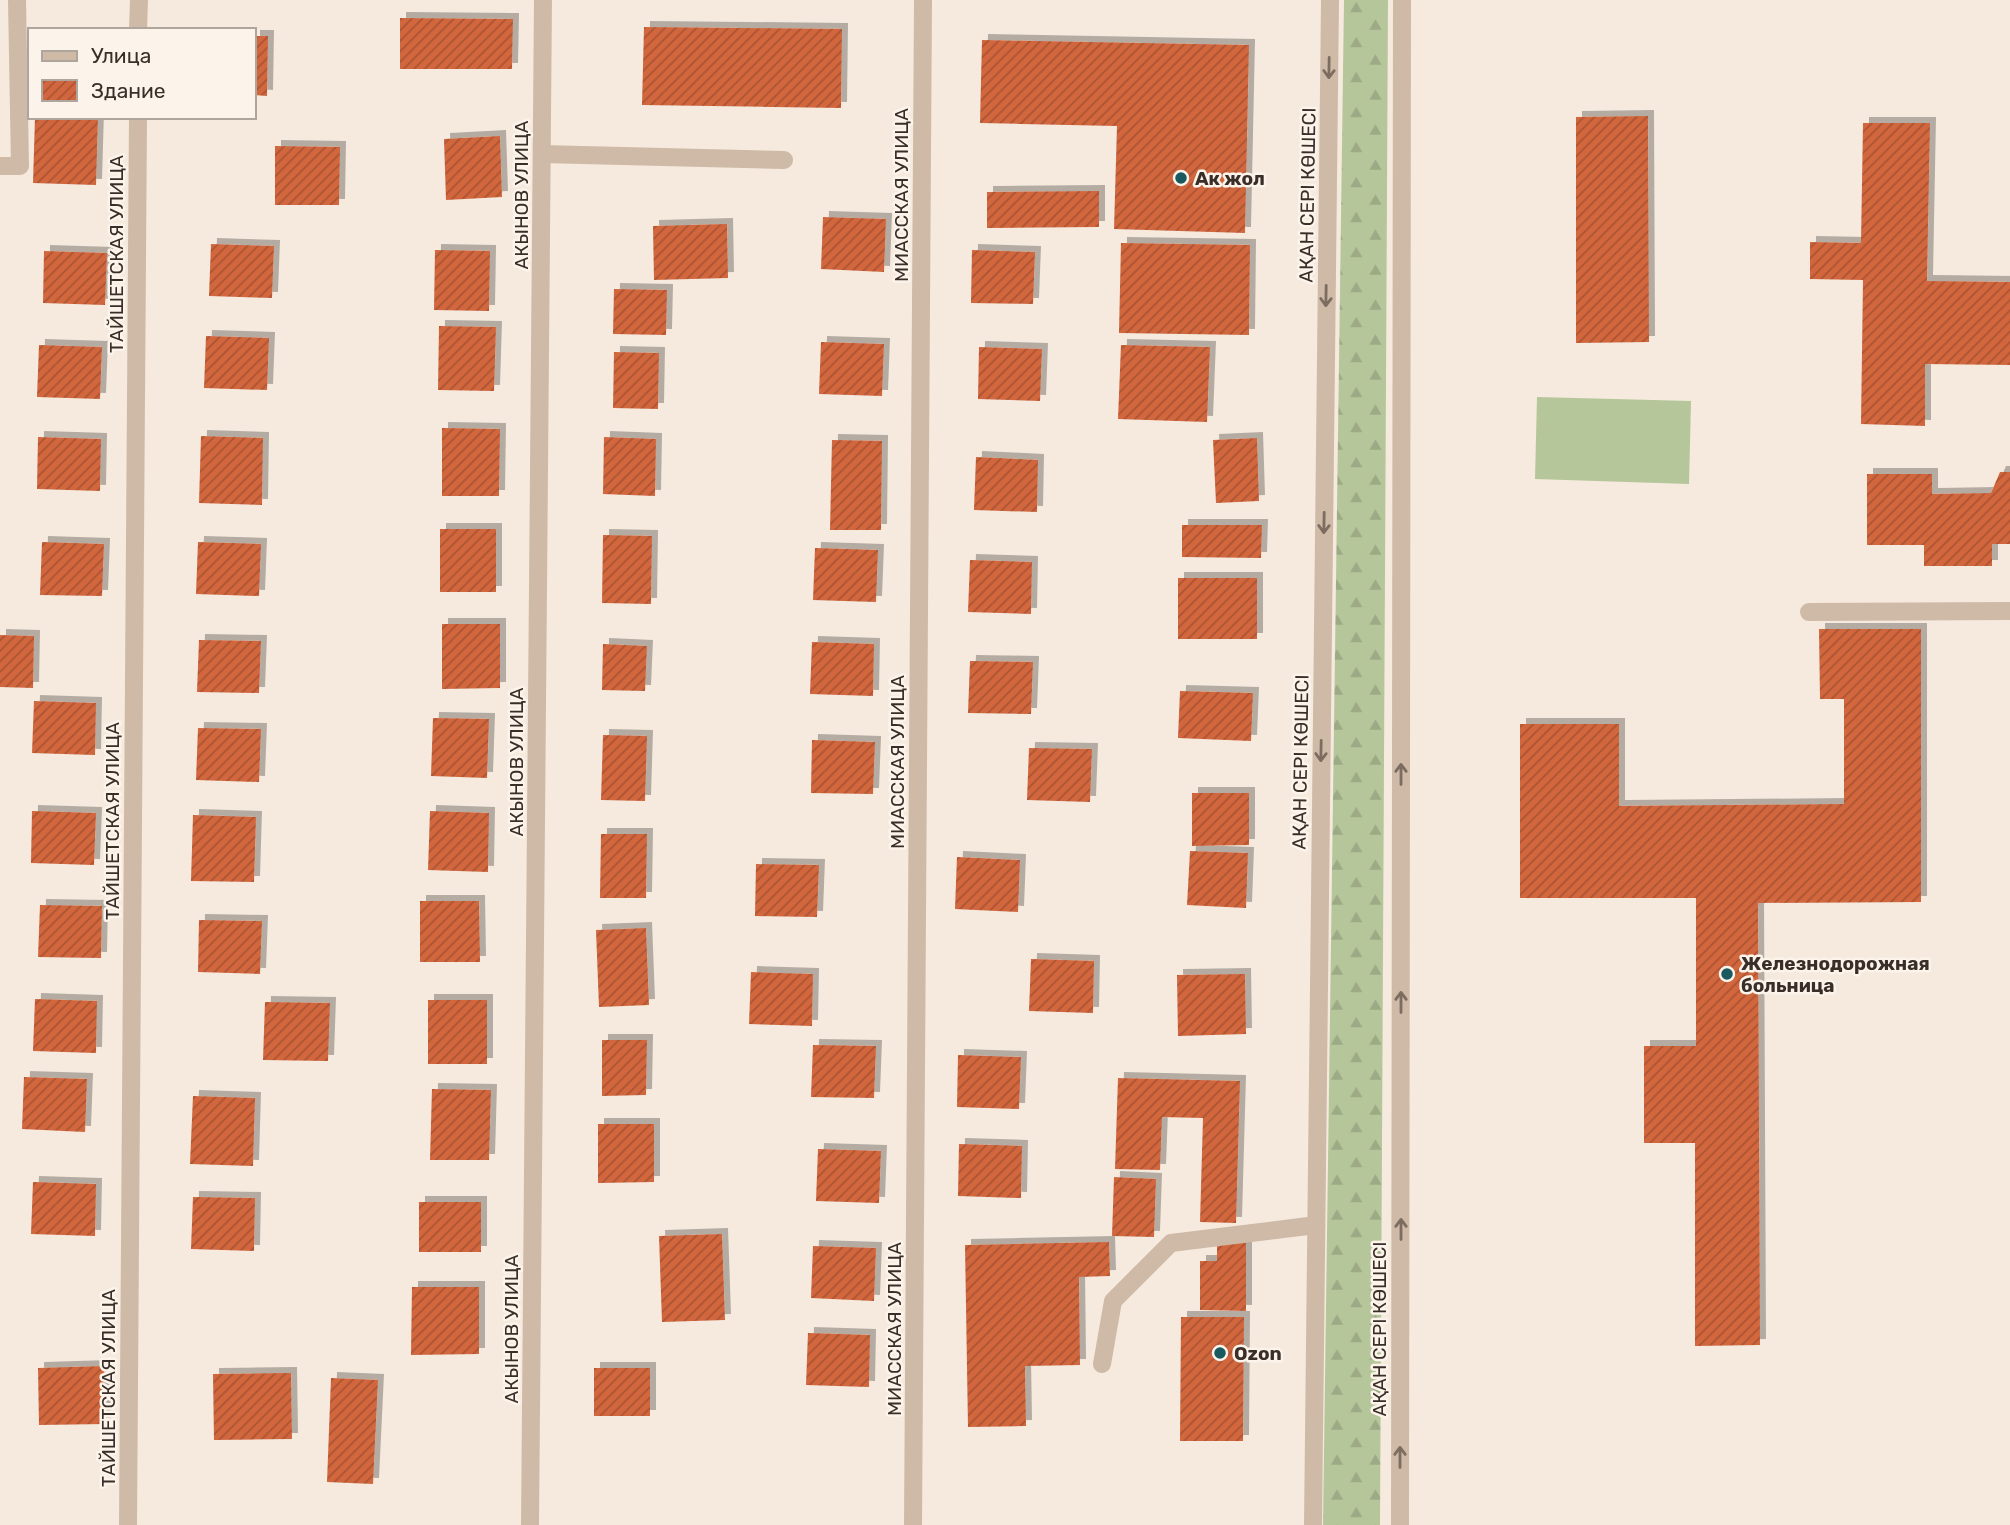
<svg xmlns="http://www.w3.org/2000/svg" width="2010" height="1525" viewBox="0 0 2010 1525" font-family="Rubik,sans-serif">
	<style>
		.forest { fill: url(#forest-firs) }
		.pitch { fill: #b6c69b }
		.building { fill: url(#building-hatch); filter: url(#shadow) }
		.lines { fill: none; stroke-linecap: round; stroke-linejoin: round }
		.service { stroke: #cebaa7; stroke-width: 18 }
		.minor { stroke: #cebaa7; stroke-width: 18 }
		.tertiary { stroke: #cebaa7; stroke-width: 18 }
		.oneway { stroke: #7d6d61 }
		.poi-dot { fill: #195960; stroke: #fcf4ea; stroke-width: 2.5 }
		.labels { text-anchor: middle; stroke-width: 5; stroke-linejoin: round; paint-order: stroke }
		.poi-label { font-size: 19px; font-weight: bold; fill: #3a2e28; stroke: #fcf4ea; text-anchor: start }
		.street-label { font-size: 19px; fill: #3a2e28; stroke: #fcf4ea }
	</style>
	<defs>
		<pattern id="forest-firs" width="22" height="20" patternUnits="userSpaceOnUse" patternTransform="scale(1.75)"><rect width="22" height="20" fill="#b6c69b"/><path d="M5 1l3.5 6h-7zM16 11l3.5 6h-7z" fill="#9daa86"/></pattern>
		<pattern id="building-hatch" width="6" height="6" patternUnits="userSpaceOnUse" patternTransform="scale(1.75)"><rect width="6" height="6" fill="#d2663e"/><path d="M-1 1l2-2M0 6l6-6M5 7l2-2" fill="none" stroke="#ab5434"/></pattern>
		<filter id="shadow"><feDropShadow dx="6" dy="-6" stdDeviation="0" flood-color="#0004"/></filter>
	</defs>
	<rect width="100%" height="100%" fill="#f5eadd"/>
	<path class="forest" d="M 1344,0 L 1388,0 L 1380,1525 L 1323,1525 Z"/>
	<path class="pitch" d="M 1537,397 L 1691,401 L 1689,484 L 1535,479 Z"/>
	<path class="building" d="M 400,18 L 513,19 L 512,69 L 400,69 Z
		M 644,27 L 842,29 L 841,108 L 642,105 Z
		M 254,36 L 268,36 L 267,96 L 254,95 Z
		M 982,40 L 1249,45 L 1245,233 L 1114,229 L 1117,126 L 980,123 Z
		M 1648,116 L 1649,342 L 1576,343 L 1576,117 Z
		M 35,117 L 98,117 L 96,185 L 33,183 Z
		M 1863,123 L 1930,123 L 1927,281 L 2010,282 L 2010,365 L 1925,364 L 1925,426 L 1861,424 L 1863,280 L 1810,279 L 1810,242 L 1861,243 Z
		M 500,136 L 502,197 L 446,200 L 444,139 Z
		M 275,146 L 340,147 L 339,205 L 275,205 Z
		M 1099,191 L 1099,227 L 987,228 L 987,192 Z
		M 823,217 L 886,219 L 884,272 L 821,269 Z
		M 727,224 L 728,278 L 654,280 L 653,226 Z
		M 1121,243 L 1250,245 L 1249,335 L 1119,333 Z
		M 211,244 L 274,246 L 272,298 L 209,296 Z
		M 435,250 L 490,251 L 489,311 L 434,310 Z
		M 972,250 L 1035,252 L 1033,304 L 971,303 Z
		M 44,251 L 107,253 L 105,305 L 43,303 Z
		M 614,289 L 667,290 L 666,335 L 613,334 Z
		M 439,326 L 496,327 L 494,391 L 438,390 Z
		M 206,336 L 269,338 L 267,390 L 204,388 Z
		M 821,342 L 884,344 L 882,396 L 819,394 Z
		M 39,345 L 102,347 L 100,399 L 37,397 Z
		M 1121,345 L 1210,347 L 1207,422 L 1118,419 Z
		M 979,347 L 1042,349 L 1040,401 L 978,399 Z
		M 614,352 L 659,353 L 658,409 L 613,408 Z
		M 442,428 L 500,429 L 499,496 L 442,496 Z
		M 201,436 L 263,438 L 262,505 L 199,503 Z
		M 38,437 L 101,439 L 100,491 L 37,489 Z
		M 604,437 L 656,439 L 655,496 L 603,494 Z
		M 1257,438 L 1259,501 L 1216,503 L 1213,440 Z
		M 832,440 L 882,441 L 881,530 L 830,530 Z
		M 976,457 L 1038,460 L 1037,512 L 974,510 Z
		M 2000,472 L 2010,472 L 2010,544 L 1992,544 L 1992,566 L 1924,566 L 1924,545 L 1867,545 L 1867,474 L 1932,474 L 1932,494 L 1991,493 Z
		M 1182,525 L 1262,525 L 1261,558 L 1182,557 Z
		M 440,529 L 496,529 L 496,592 L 440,592 Z
		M 603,535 L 652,536 L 651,604 L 602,603 Z
		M 42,542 L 104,544 L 102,596 L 40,595 Z
		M 198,542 L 261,544 L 259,596 L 196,594 Z
		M 815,548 L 878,550 L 876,602 L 813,600 Z
		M 970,560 L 1032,562 L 1031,614 L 968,612 Z
		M 1178,578 L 1257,578 L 1257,639 L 1178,639 Z
		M 442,624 L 500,624 L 500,688 L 442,689 Z
		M 1819,629 L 1921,629 L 1921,902 L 1758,903 L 1760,1345 L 1695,1346 L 1695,1143 L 1644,1143 L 1644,1046 L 1696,1046 L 1696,898 L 1520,898 L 1520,724 L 1619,724 L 1619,806 L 1844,804 L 1844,699 L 1820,699 Z
		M 0,635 L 34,636 L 33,688 L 0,687 Z
		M 199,640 L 261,641 L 259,693 L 197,692 Z
		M 812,642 L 874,644 L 873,696 L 810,694 Z
		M 603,644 L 647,646 L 645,691 L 602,690 Z
		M 970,661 L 1033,662 L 1031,714 L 968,713 Z
		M 1180,691 L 1253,693 L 1251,741 L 1178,738 Z
		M 34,701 L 96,703 L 95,755 L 32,753 Z
		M 433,718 L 489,719 L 487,778 L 431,776 Z
		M 198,728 L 261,729 L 259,782 L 196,780 Z
		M 603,735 L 647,736 L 645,801 L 601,800 Z
		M 812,740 L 875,742 L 873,794 L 811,793 Z
		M 1029,748 L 1092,749 L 1090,802 L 1027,800 Z
		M 1192,793 L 1249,793 L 1249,845 L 1192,846 Z
		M 32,811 L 96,813 L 94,865 L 31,863 Z
		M 430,811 L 489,813 L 488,872 L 428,870 Z
		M 193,815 L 256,817 L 254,882 L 191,881 Z
		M 601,834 L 647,834 L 646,898 L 600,898 Z
		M 1190,851 L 1248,853 L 1246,908 L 1187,905 Z
		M 957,857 L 1020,860 L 1018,912 L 955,909 Z
		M 756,864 L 819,865 L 817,917 L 755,916 Z
		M 420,901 L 479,901 L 480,962 L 420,962 Z
		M 40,905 L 102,906 L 101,958 L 38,957 Z
		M 199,920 L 262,921 L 260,974 L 198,972 Z
		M 646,928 L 649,1005 L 599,1007 L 596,930 Z
		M 1031,959 L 1094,961 L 1093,1013 L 1029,1011 Z
		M 751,972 L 813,974 L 812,1026 L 749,1024 Z
		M 1245,974 L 1246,1034 L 1178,1036 L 1177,975 Z
		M 35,999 L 97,1001 L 96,1053 L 33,1051 Z
		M 428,1000 L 487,1000 L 487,1064 L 428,1064 Z
		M 265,1002 L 330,1003 L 328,1061 L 263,1060 Z
		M 602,1040 L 647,1040 L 646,1095 L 602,1096 Z
		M 813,1045 L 876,1046 L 874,1098 L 811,1097 Z
		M 958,1055 L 1021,1057 L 1019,1109 L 957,1107 Z
		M 24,1077 L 87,1079 L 85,1132 L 22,1129 Z
		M 1118,1078 L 1240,1081 L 1236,1223 L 1200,1222 L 1203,1118 L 1162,1117 L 1160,1170 L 1115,1169 Z
		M 432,1089 L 491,1090 L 489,1160 L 430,1160 Z
		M 193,1096 L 255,1098 L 253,1166 L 190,1164 Z
		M 598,1124 L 654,1124 L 654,1182 L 598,1183 Z
		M 959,1144 L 1022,1146 L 1021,1198 L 958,1196 Z
		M 818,1149 L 881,1151 L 879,1203 L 816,1201 Z
		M 1114,1177 L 1156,1179 L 1154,1237 L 1112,1236 Z
		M 33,1182 L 96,1184 L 95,1236 L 31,1234 Z
		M 193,1197 L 255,1198 L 254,1251 L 191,1249 Z
		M 419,1202 L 481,1202 L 481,1252 L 419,1252 Z
		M 722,1234 L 725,1320 L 662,1322 L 659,1236 Z
		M 1109,1242 L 1110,1276 L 1079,1277 L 1080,1365 L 1025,1366 L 1026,1426 L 968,1427 L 965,1245 Z
		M 1217,1243 L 1246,1243 L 1246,1311 L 1200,1310 L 1200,1261 L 1217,1261 Z
		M 813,1246 L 876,1248 L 874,1301 L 811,1298 Z
		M 412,1287 L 479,1287 L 479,1354 L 411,1355 Z
		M 1181,1317 L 1244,1317 L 1243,1441 L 1180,1441 Z
		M 808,1333 L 870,1335 L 869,1387 L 806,1385 Z
		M 104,1366 L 105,1424 L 39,1425 L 38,1368 Z
		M 594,1368 L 650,1368 L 650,1416 L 594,1416 Z
		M 291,1373 L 292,1439 L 214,1440 L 213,1374 Z
		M 331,1378 L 378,1380 L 373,1484 L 327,1482 Z"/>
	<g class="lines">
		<path class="service" d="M 0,166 L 20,166 L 17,0
			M 1809,612 L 2010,611
			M 1102,1364 L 1113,1301 L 1171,1243 L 1316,1225"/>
		<path class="minor" d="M 138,30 L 139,0
			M 542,154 L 784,160
			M 128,1525 L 138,117
			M 530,1525 L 543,0
			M 913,1525 L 923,0"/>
		<path class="tertiary" d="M 1313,1525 L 1330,0
			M 1400,1525 L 1402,0"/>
	</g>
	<defs><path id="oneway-shaft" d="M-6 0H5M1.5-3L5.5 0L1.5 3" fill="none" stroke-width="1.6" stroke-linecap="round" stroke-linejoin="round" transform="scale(1.75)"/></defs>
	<g class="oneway">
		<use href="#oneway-shaft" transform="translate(1329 68) rotate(91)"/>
		<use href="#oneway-shaft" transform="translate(1326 296) rotate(91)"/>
		<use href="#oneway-shaft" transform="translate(1324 523) rotate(91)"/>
		<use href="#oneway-shaft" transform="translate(1321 751) rotate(91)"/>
		<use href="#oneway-shaft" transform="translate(1401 774) rotate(-90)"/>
		<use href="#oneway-shaft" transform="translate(1401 1002) rotate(-90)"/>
		<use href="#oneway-shaft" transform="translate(1401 1229) rotate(-90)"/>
		<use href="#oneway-shaft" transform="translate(1400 1457) rotate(-90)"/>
	</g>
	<g class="poi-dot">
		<circle cx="1181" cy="178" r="7"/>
		<circle cx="1727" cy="974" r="7"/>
		<circle cx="1220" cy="1353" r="7"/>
	</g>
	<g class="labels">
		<g class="poi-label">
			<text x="1195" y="185">Ак жол</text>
			<text x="1741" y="970">Железнодорожная<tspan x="1741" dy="22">больница</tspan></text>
			<text x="1234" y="1360">Ozon</text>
		</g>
		<g class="street-label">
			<text transform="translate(521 195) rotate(-90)" y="7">АКЫНОВ УЛИЦА</text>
			<text transform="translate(901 195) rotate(-90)" y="7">МИАССКАЯ УЛИЦА</text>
			<text transform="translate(1307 195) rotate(-89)" y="7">АҚАН СЕРІ КӨШЕСІ</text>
			<text transform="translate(116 254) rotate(-90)" y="7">ТАЙШЕТСКАЯ УЛИЦА</text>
			<text transform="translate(516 762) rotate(-90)" y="7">АКЫНОВ УЛИЦА</text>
			<text transform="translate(897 762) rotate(-90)" y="7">МИАССКАЯ УЛИЦА</text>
			<text transform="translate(1300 762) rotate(-89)" y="7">АҚАН СЕРІ КӨШЕСІ</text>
			<text transform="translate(112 821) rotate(-90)" y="7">ТАЙШЕТСКАЯ УЛИЦА</text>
			<text transform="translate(511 1329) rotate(-90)" y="7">АКЫНОВ УЛИЦА</text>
			<text transform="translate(894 1329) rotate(-90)" y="7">МИАССКАЯ УЛИЦА</text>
			<text transform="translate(1379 1329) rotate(-90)" y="7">АҚАН СЕРІ КӨШЕСІ</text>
			<text transform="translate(108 1388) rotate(-90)" y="7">ТАЙШЕТСКАЯ УЛИЦА</text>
		</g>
	</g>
	<rect x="28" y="28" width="228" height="91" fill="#fcf4ea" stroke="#aea59c" stroke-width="2"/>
	<rect x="42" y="51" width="35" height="10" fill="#cebaa7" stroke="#aea59c" stroke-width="2"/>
	<text x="91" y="63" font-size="21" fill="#3a2e28">Улица</text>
	<rect x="42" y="80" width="35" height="21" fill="url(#building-hatch)" stroke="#aea59c" stroke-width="2"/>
	<text x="91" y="98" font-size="21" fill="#3a2e28">Здание</text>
</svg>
